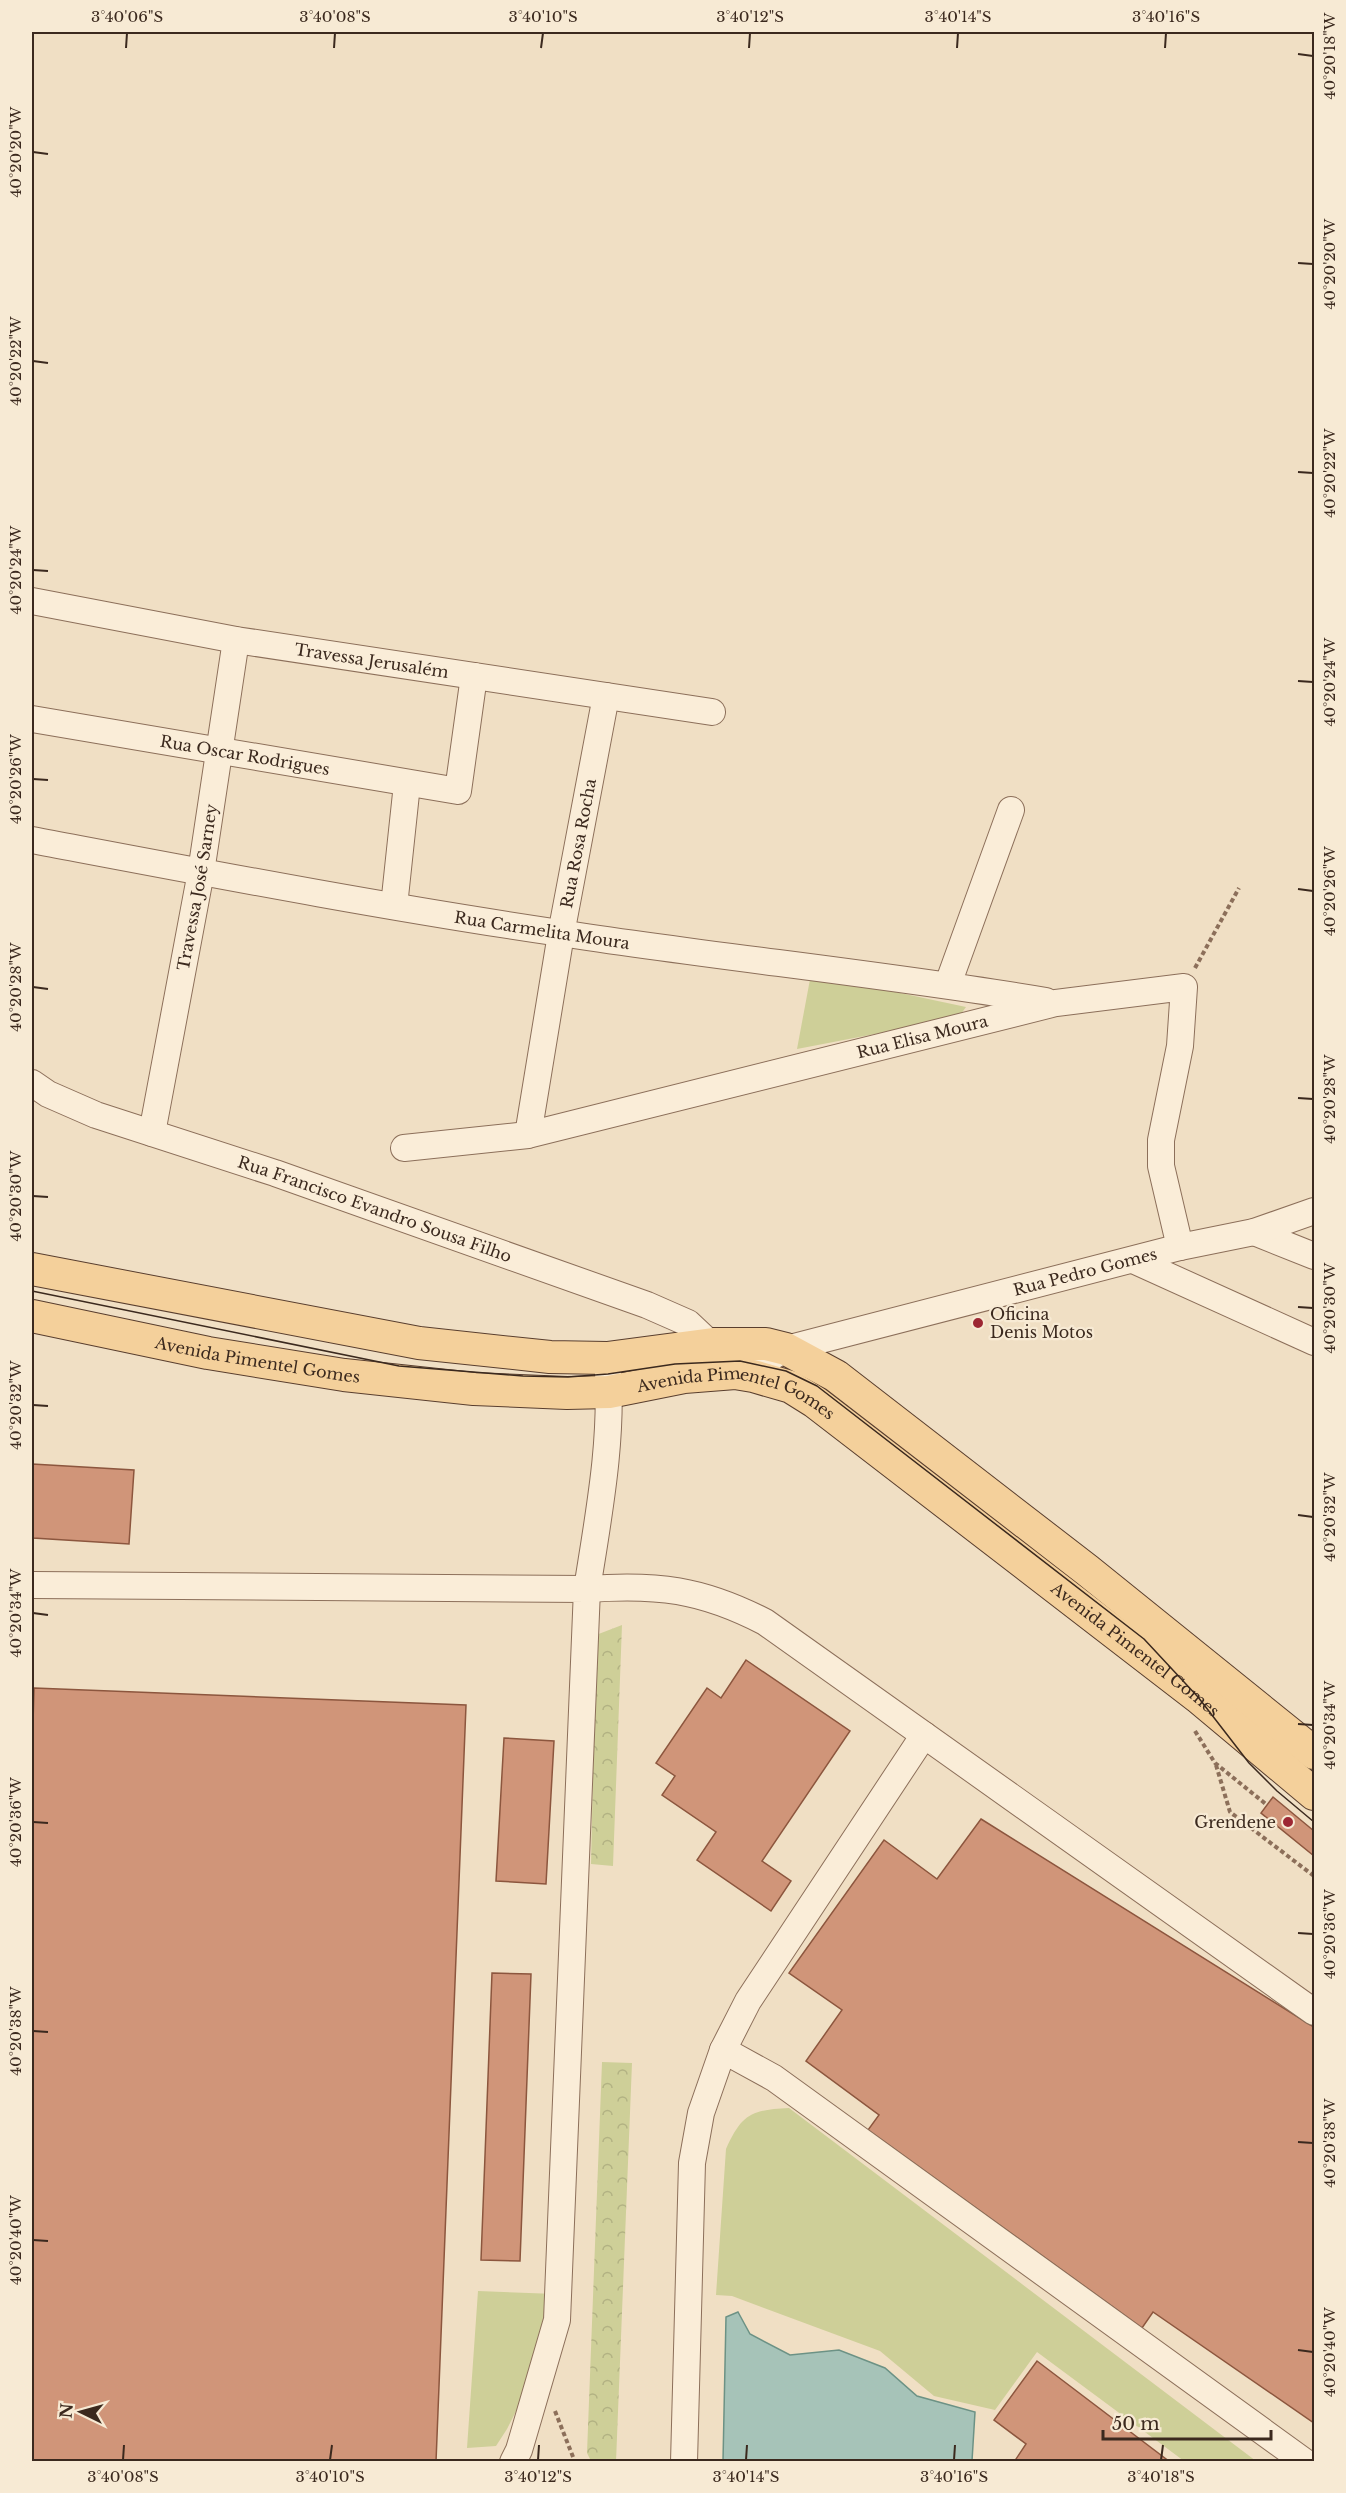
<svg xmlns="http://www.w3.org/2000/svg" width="1346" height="2493" viewBox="0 0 1346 2493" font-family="'Libre Baskerville',serif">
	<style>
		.green { fill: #cecf98 }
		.forest { fill: url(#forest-crowns) }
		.water { fill: #a6c3b8; stroke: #6c9285; stroke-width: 1.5 }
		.building { fill: #d09579; stroke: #8c563e; stroke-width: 1.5 }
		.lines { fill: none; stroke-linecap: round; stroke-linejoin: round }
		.minor-casing { stroke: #8c6f5a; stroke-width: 28 }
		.major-casing { stroke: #593e2e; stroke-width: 34 }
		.path { stroke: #8c6f5a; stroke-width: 4; stroke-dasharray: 4.5 3; stroke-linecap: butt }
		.minor { stroke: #faedd8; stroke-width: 26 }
		.major { stroke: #f4d09b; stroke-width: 32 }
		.tram { stroke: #3b291e; stroke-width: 1.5 }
		.ticks { fill: none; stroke: #3b291e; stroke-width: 2 }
		.poi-dot { fill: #9d2733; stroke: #f7ead4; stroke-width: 2 }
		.labels { text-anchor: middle; stroke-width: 4.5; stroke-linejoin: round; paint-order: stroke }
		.street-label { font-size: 16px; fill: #3b291e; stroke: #f7ead4 }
		.poi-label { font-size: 16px; fill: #3b291e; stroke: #f7ead4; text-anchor: start }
		.neatline { fill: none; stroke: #3b291e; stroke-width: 2 }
		.ticks-label { font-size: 15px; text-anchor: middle; fill: #3b291e }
	</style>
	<defs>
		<pattern id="forest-crowns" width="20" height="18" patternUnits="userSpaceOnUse" patternTransform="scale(1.5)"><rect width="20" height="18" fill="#cecf98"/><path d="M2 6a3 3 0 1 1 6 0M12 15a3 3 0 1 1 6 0" fill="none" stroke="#b2b283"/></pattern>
	</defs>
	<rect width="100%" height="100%" fill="#f0dfc4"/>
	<path class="green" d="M 811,974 L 966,1007 L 958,1018 L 797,1049 Z
		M 789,2108 L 1256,2461 L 1184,2461 L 1037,2352 L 995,2410 L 934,2396 L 880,2351 L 732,2296 L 716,2295 L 726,2149 C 742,2114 751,2110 789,2108 Z
		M 478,2291 L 556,2294 L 551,2342 L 507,2429 L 496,2446 L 467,2448 Z"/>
	<path class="forest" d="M 622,1625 L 613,1866 L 591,1864 L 596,1635 Z
		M 602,2062 L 632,2063 L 616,2462 L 591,2461 L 587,2453 Z"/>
	<path class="water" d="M 738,2312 L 750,2334 L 790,2355 L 839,2350 L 885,2368 L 917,2396 L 975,2412 L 972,2461 L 723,2461 L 726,2317 Z"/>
	<path class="building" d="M 32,1464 L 134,1470 L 129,1544 L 33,1538 Z
		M 746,1660 L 850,1731 L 762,1861 L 791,1881 L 771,1911 L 697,1860 L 716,1832 L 662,1795 L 675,1776 L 656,1763 L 707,1688 L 721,1698 Z
		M 34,1688 L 466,1705 L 436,2462 L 32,2462 L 32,1758 Z
		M 504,1738 L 554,1741 L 546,1884 L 496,1881 Z
		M 1273,1797 L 1314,1831 L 1314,1856 L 1261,1813 Z
		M 981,1819 L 1314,2027 L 1314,2423 L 1153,2312 L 1142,2328 L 868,2130 L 879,2115 L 806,2061 L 842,2010 L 789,1973 L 884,1840 L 937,1879 Z
		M 492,1973 L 531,1974 L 520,2261 L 481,2260 Z
		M 1037,2361 L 1170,2462 L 1014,2462 L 1026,2444 L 994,2420 Z"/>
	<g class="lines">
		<g class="minor-casing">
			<g id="minor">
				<path id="s1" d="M 32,601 L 236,640 L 712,712"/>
				<path id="s2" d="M 32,719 L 458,791 L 474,676"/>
				<path id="s3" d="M 32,840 C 207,873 383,907 560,933 C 722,958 885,974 1046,1001"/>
				<path d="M 394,906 L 407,784"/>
				<path d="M 948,984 L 1011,810"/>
				<path id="s4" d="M 32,1083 L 48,1094 L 96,1115 L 275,1173 L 647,1305 L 688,1323 L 722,1355"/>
				<path id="s5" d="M 152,1133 L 201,872 L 236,640"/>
				<path id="s6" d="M 528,1135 L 561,934 L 606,696"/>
				<path id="s7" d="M 404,1148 L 528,1135 L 1056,1003 L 1184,987 L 1180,1046 L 1161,1140 L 1161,1166 L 1180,1247"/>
				<path d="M 1254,1232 L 1314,1256"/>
				<path d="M 1133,1260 L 1314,1342"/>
				<path d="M 607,1358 C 614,1435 599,1513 587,1589 C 657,1584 701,1589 765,1622 L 1314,2012"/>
				<path id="s8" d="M 753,1376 L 773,1356 L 786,1349 L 1180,1247 L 1254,1232 L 1314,1211"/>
				<path d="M 32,1585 L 587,1589 L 557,2320 L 519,2450 L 513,2462"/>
				<path d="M 723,2050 L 774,2078 L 1305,2462"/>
				<path d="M 684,2462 L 692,2163 L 701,2113 L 723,2050 L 748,2001 L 924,1735"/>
			</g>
		</g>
		<g class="major-casing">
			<g id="major">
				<path d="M 32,1269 L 419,1343 L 550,1357 L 607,1358 L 713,1344 L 766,1344 L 786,1349 L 836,1376 L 1087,1570 L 1314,1753"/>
				<path id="s9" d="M 32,1316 L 208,1353 L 344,1375 L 474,1389 L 567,1393 L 609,1392 L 684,1377 L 735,1373 L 753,1376 L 791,1387 L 815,1402 L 1198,1697 L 1314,1794"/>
			</g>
		</g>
		<path class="path" d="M 1195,968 L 1239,888
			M 1195,1731 L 1215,1763 L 1267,1805
			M 1216,1765 L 1230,1812 L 1314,1876
			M 555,2411 L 575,2462"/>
		<use href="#minor" class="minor"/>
		<use href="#major" class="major"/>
		<path class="tram" d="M 32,1291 L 399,1366 L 523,1376 L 568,1377 L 608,1374 L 675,1364 L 740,1361 L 786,1371 L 817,1386 L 1144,1639 L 1198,1697 L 1249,1763 L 1277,1791 L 1314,1822"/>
	</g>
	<path class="ticks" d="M 126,48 L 127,33M 334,48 L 335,33M 541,48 L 543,33M 749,48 L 750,33M 957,48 L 958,33M 1165,48 L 1166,33M 1298,54 L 1313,56M 33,152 L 48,154M 1298,263 L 1313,264M 33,361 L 48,363M 1298,472 L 1313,473M 33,570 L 48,571M 1298,681 L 1313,682M 33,779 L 48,780M 1298,889 L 1313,891M 33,987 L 48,989M 1298,1098 L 1313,1099M 33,1196 L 48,1197M 1298,1307 L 1313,1308M 33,1405 L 48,1406M 1298,1515 L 1313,1517M 33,1613 L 48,1615M 1298,1724 L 1313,1725M 33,1822 L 48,1823M 1298,1933 L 1313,1934M 33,2031 L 48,2032M 1298,2142 L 1313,2143M 33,2240 L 48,2241M 1298,2350 L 1313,2352M 123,2460 L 124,2445M 330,2460 L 332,2445M 538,2460 L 539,2445M 746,2460 L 747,2445M 954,2460 L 955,2445M 1161,2460 L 1163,2445"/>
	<g class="poi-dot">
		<circle cx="978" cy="1323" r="6"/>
		<circle cx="1288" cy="1822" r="6"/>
	</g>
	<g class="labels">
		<g class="street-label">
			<text dy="6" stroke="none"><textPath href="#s1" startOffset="345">Travessa Jerusalém</textPath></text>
			<text dy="6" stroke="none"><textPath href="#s2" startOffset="216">Rua Oscar Rodrigues</textPath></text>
			<text dy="6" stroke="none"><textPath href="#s6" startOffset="296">Rua Rosa Rocha</textPath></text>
			<text dy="6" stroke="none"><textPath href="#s5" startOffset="250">Travessa José Sarney</textPath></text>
			<text dy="6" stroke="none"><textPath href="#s3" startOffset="518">Rua Carmelita Moura</textPath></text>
			<text dy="6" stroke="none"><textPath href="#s7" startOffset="531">Rua Elisa Moura</textPath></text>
			<text dy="6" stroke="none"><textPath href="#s4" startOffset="366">Rua Francisco Evandro Sousa Filho</textPath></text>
			<text dy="6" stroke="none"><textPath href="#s8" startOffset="352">Rua Pedro Gomes</textPath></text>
			<text dy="6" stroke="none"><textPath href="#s9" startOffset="230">Avenida Pimentel Gomes</textPath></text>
			<text dy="6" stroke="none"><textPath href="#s9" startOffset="716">Avenida Pimentel Gomes</textPath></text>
			<text dy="6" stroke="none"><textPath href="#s9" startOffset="1202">Avenida Pimentel Gomes</textPath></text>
		</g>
		<g class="poi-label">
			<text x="990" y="1320">Oficina<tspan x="990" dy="18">Denis Motos</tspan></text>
			<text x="1276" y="1828" text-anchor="end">Grendene</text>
		</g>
	</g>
	<rect width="1346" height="2493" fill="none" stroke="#f7ead4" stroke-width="66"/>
	<g transform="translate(81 2412) rotate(275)" stroke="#f7ead4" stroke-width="4.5" paint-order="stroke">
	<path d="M0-4.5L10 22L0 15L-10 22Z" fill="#3b291e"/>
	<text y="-9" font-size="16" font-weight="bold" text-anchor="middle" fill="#3b291e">N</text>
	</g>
	<path d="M1103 2430v9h168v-9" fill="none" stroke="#3b291e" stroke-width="3"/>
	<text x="1112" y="2430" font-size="18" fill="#3b291e" stroke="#f7ead4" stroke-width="4.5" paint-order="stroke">50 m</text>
	<rect x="33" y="33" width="1280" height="2427" class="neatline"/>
	<g class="ticks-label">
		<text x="127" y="22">3°40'06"S</text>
		<text x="335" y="22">3°40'08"S</text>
		<text x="543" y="22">3°40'10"S</text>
		<text x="750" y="22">3°40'12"S</text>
		<text x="958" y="22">3°40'14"S</text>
		<text x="1166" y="22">3°40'16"S</text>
		<text transform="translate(1330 56) rotate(-90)" y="5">40°20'18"W</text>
		<text transform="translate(16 152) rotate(-90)" y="5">40°20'20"W</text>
		<text transform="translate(1330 264) rotate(-90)" y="5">40°20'20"W</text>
		<text transform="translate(16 361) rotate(-90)" y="5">40°20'22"W</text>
		<text transform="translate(1330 473) rotate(-90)" y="5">40°20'22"W</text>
		<text transform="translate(16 570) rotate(-90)" y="5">40°20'24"W</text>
		<text transform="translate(1330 682) rotate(-90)" y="5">40°20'24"W</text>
		<text transform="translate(16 779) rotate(-90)" y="5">40°20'26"W</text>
		<text transform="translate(1330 891) rotate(-90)" y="5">40°20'26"W</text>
		<text transform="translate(16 987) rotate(-90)" y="5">40°20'28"W</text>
		<text transform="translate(1330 1099) rotate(-90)" y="5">40°20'28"W</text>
		<text transform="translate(16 1196) rotate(-90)" y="5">40°20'30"W</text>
		<text transform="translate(1330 1308) rotate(-90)" y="5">40°20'30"W</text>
		<text transform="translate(16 1405) rotate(-90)" y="5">40°20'32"W</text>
		<text transform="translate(1330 1517) rotate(-90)" y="5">40°20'32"W</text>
		<text transform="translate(16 1613) rotate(-90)" y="5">40°20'34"W</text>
		<text transform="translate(1330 1725) rotate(-90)" y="5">40°20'34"W</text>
		<text transform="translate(16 1822) rotate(-90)" y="5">40°20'36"W</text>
		<text transform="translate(1330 1934) rotate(-90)" y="5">40°20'36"W</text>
		<text transform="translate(16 2031) rotate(-90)" y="5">40°20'38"W</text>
		<text transform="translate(1330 2143) rotate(-90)" y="5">40°20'38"W</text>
		<text transform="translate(16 2240) rotate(-90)" y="5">40°20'40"W</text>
		<text transform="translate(1330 2352) rotate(-90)" y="5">40°20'40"W</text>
		<text x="123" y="2482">3°40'08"S</text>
		<text x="330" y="2482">3°40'10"S</text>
		<text x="538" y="2482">3°40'12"S</text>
		<text x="746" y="2482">3°40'14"S</text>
		<text x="954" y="2482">3°40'16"S</text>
		<text x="1161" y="2482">3°40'18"S</text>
	</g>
</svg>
